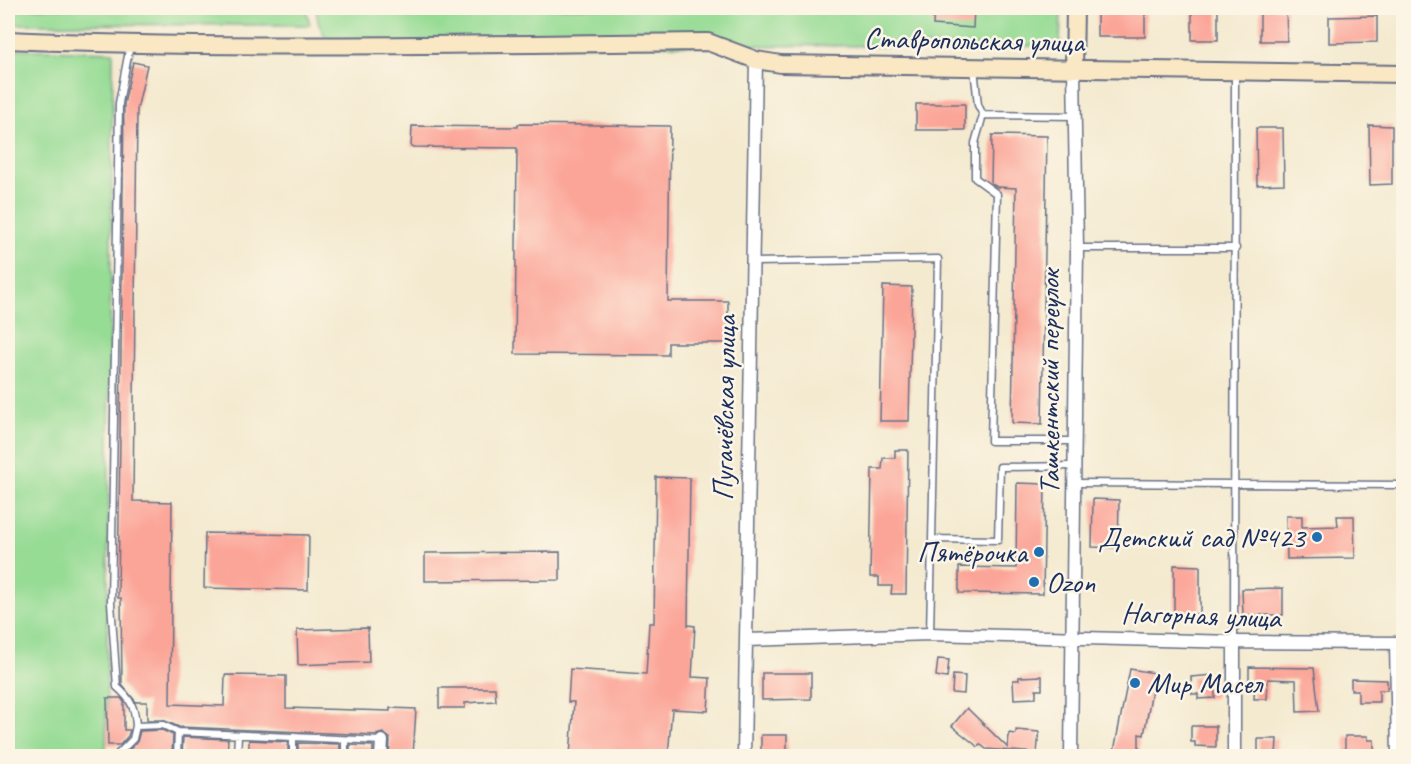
<svg xmlns="http://www.w3.org/2000/svg" width="1411" height="764" viewBox="0 0 1411 764" font-family="Caveat,sans-serif">
	<style>
		.green { fill: #97dc95; stroke: #59867a; stroke-width: 1.5 }
		.building { fill: #fba598 }
		.lines { fill: none; stroke-linecap: round; stroke-linejoin: round }
		.lane-casing { stroke: #677086; stroke-width: 9 }
		.street-casing { stroke: #677086; stroke-width: 15 }
		.secondary-casing { stroke: #677086; stroke-width: 20 }
		.lane { stroke: #fff; stroke-width: 6 }
		.street { stroke: #fff; stroke-width: 12 }
		.secondary { stroke: #fae7c3; stroke-width: 16 }
		.poi-dot { fill: #1f6fb2; stroke: #fcf5e5; stroke-width: 2 }
		.labels { text-anchor: middle; stroke-width: 5; stroke-linejoin: round; paint-order: stroke }
		.street-label { font-size: 30px; fill: #1b2f5e; stroke: #fcf5e5 }
		.poi-label { font-size: 30px; fill: #1b2f5e; stroke: #fcf5e5; text-anchor: end }
	</style>
	<rect width="100%" height="100%" fill="#fcf5e5"/>
	<filter id="ink" filterUnits="userSpaceOnUse"><feTurbulence type="fractalNoise" baseFrequency=".0167" numOctaves="2"/><feDisplacementMap in="SourceGraphic" scale="12" xChannelSelector="R" yChannelSelector="G"/><feConvolveMatrix kernelMatrix="1 2 1 2 8 2 1 2 1" color-interpolation-filters="sRGB"/></filter>
	<filter id="wash" filterUnits="userSpaceOnUse"><feTurbulence type="fractalNoise" baseFrequency=".008" numOctaves="4" result="noise"/><feDisplacementMap in="SourceGraphic" scale="24" xChannelSelector="R" yChannelSelector="G"/><feGaussianBlur stdDeviation="1.35" result="paint"/><feColorMatrix in="noise" values="0 0 0 0 0 0 0 0 0 0 0 0 0 0 0 0 0 1.4 0 .05"/><feComposite in="paint" operator="in"/></filter>
	<g filter="url(#wash)">
		<rect width="100%" height="100%" fill="#f4ead0"/>
		<path class="green" d="M 8,8 L 306,8 L 310,25 L 8,24 Z
			M 316,8 L 1061,8 L 1060,46 L 547,45 L 333,53 L 318,22 Z
			M 8,49 L 113,52 L 106,756 L 8,756 Z"/>
		<g id="blocks">
			<path class="building" d="M 934,8 L 974,8 L 973,28 L 933,25 Z
				M 1192,8 L 1218,8 L 1218,40 L 1192,40 Z
				M 1260,8 L 1286,8 L 1287,41 L 1260,41 Z
				M 1097,13 L 1145,13 L 1145,37 L 1097,37 Z
				M 1377,16 L 1377,42 L 1329,43 L 1329,17 Z
				M 133,62 L 147,65 L 137,110 L 133,501 L 172,502 L 170,704 L 224,706 L 225,675 L 286,676 L 286,708 L 390,711 L 390,708 L 416,709 L 413,756 L 389,756 L 390,738 L 383,733 L 376,735 L 179,727 L 163,720 L 147,720 L 147,702 L 136,702 L 122,685 L 121,598 L 118,598 L 124,104 Z
				M 916,104 L 965,104 L 965,130 L 916,130 Z
				M 518,124 L 670,126 L 668,301 L 728,301 L 728,343 L 668,343 L 668,355 L 515,354 L 517,148 L 411,147 L 412,126 L 518,127 Z
				M 1369,125 L 1392,126 L 1392,184 L 1370,185 Z
				M 1256,128 L 1283,128 L 1284,184 L 1257,185 Z
				M 992,135 L 1047,136 L 1042,424 L 1012,423 L 1016,188 L 997,187 L 991,183 Z
				M 883,286 L 912,287 L 909,421 L 880,421 Z
				M 895,450 L 908,450 L 906,594 L 891,594 L 892,586 L 879,586 L 879,577 L 870,577 L 872,469 L 882,469 L 883,458 L 895,458 Z
				M 656,477 L 690,478 L 688,625 L 695,626 L 692,677 L 710,678 L 708,711 L 672,709 L 668,756 L 570,756 L 574,702 L 568,702 L 570,669 L 646,674 L 649,623 L 654,623 Z
				M 1017,483 L 1045,484 L 1043,594 L 959,593 L 959,567 L 1016,568 Z
				M 1093,499 L 1119,500 L 1118,548 L 1092,547 Z
				M 1286,516 L 1302,516 L 1302,527 L 1338,526 L 1337,516 L 1354,516 L 1355,558 L 1287,559 Z
				M 205,533 L 309,535 L 308,590 L 204,588 Z
				M 560,552 L 560,580 L 425,581 L 425,553 Z
				M 1174,565 L 1200,566 L 1200,614 L 1174,614 Z
				M 1283,588 L 1283,615 L 1243,615 L 1242,589 Z
				M 368,628 L 369,662 L 298,665 L 297,630 Z
				M 938,659 L 949,660 L 947,678 L 936,676 Z
				M 1249,667 L 1314,668 L 1319,711 L 1297,712 L 1296,680 L 1268,679 L 1267,699 L 1254,699 L 1255,680 L 1249,680 Z
				M 1130,669 L 1155,673 L 1144,735 L 1139,734 L 1139,756 L 1113,756 Z
				M 762,673 L 811,673 L 811,699 L 762,700 Z
				M 953,675 L 965,676 L 964,694 L 952,693 Z
				M 1214,675 L 1215,698 L 1198,699 L 1198,694 L 1192,694 L 1191,677 Z
				M 1042,676 L 1042,690 L 1036,690 L 1036,698 L 1014,699 L 1013,680 L 1019,680 L 1019,677 Z
				M 1351,679 L 1387,680 L 1387,690 L 1379,690 L 1379,702 L 1358,702 L 1358,690 L 1351,690 Z
				M 439,688 L 495,688 L 496,701 L 465,703 L 465,708 L 439,708 Z
				M 107,698 L 121,698 L 124,702 L 124,730 L 130,730 L 128,736 L 120,745 L 108,745 Z
				M 967,708 L 1008,748 L 1009,733 L 1016,734 L 1016,730 L 1039,732 L 1037,753 L 986,749 L 980,744 L 978,747 L 952,726 Z
				M 1191,726 L 1216,726 L 1216,747 L 1195,746 L 1195,742 L 1191,742 Z
				M 162,730 L 173,735 L 172,756 L 123,756 L 137,742 L 140,731 Z
				M 761,735 L 787,735 L 787,756 L 761,756 Z
				M 1345,736 L 1368,736 L 1368,740 L 1374,740 L 1374,756 L 1345,756 Z
				M 183,737 L 228,739 L 227,756 L 182,756 Z
				M 1258,739 L 1277,739 L 1276,756 L 1258,756 Z
				M 249,740 L 288,742 L 288,756 L 249,756 Z
				M 298,743 L 340,744 L 340,756 L 298,756 Z
				M 350,745 L 373,746 L 373,756 L 350,756 Z"/>
		</g>
	</g>
	<g filter="url(#ink)">
		<use href="#blocks" fill-opacity="0" stroke="#677086" stroke-width="1.5"/>
		<g class="lines">
			<g class="lane-casing">
				<path id="lane" d="M 130,45 L 119,103 L 111,603 L 117,687 C 131,699 135,708 136,726
					M 974,68 L 978,105 L 983,115 L 975,143 L 975,178 L 997,194 L 991,441 L 1075,441
					M 983,115 L 1076,116
					M 1077,248 L 1236,248
					M 752,262 L 938,259 L 930,634
					M 1075,483 L 1404,485
					M 933,539 L 998,540 L 1000,467 L 1074,466
					M 1234,642 L 1235,73
					M 116,756 L 133,739 L 136,726 L 163,725 L 178,732 L 382,741
					M 177,756 L 178,732
					M 237,756 L 238,735
					M 293,756 L 293,737
					M 345,756 L 345,740"/>
			</g>
			<g class="street-casing">
				<path id="street" d="M 746,640 L 930,634 L 1234,642 L 1404,643
					M 1396,643 L 1398,756
					M 381,756 L 382,741
					M 744,756 L 756,60
					M 1071,756 L 1077,248 L 1074,69
					M 1234,756 L 1234,642"/>
			</g>
			<g class="secondary-casing">
				<path id="secondary" d="M 8,40 C 241,50 475,44 708,42 L 756,60 L 781,64 L 1404,74
					M 1074,69 L 1075,8"/>
			</g>
			<use href="#lane" class="lane"/>
			<use href="#street" class="street"/>
			<use href="#secondary" class="secondary"/>
		</g>
	</g>
	<g class="poi-dot">
		<circle cx="1317" cy="537" r="6"/>
		<circle cx="1039" cy="552" r="6"/>
		<circle cx="1034" cy="582" r="6"/>
		<circle cx="1135" cy="683" r="6"/>
	</g>
	<g class="labels">
		<g class="street-label">
			<text transform="translate(974 40) rotate(1)" y="10">Ставропольская улица</text>
			<text transform="translate(1049 382) rotate(-90)" y="10">Ташкентский переулок</text>
			<text transform="translate(724 408) rotate(-89)" y="10">Пугачёвская улица</text>
			<text transform="translate(1201 615) rotate(2)" y="10">Нагорная улица</text>
		</g>
		<g class="poi-label">
			<text x="1305" y="547">Детский сад №423</text>
			<text x="1027" y="562">Пятёрочка</text>
			<text x="1046" y="592" text-anchor="start">Ozon</text>
			<text x="1147" y="693" text-anchor="start">Мир Масел</text>
		</g>
	</g>
	<rect width="1411" height="764" fill="none" stroke="#fcf5e5" stroke-width="30"/>
</svg>
